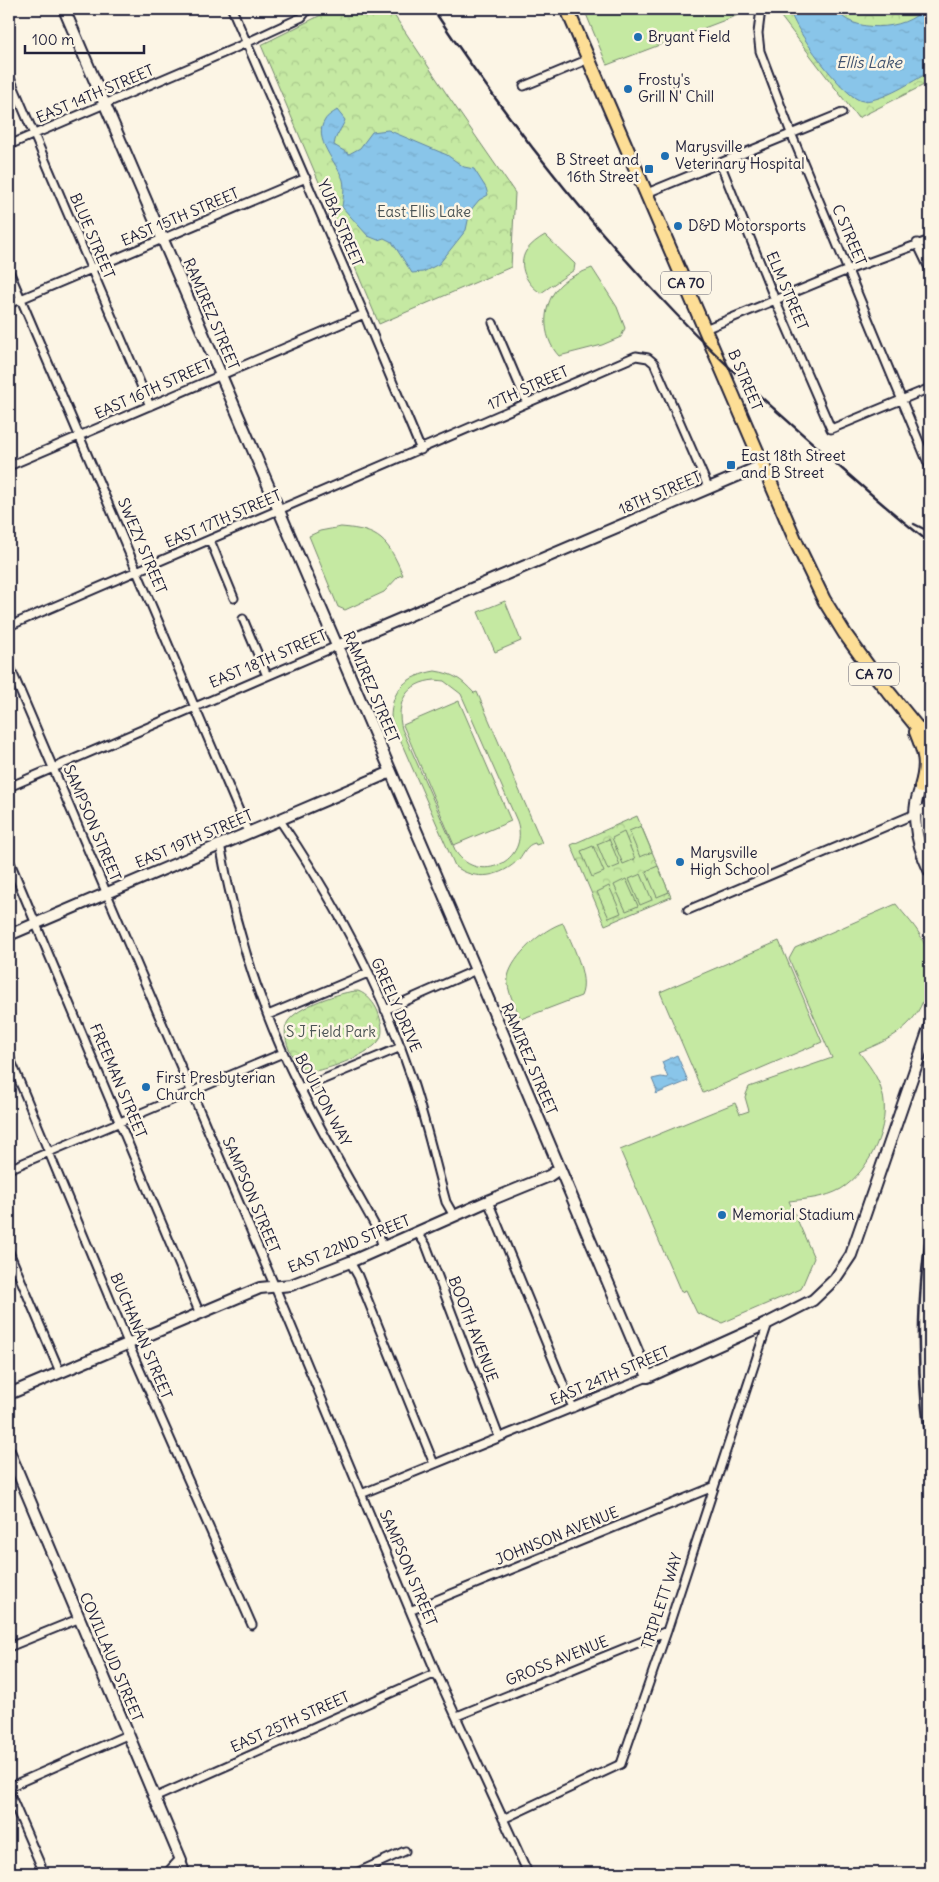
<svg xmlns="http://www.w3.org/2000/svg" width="939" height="1882" viewBox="0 0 939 1882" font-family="Delius,sans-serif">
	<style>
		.park { fill: url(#park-crowns); stroke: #74866e }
		.pitch { fill: #c5e9a2; stroke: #74866e; fill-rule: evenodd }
		.water { fill: url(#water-ripples); stroke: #6084a3 }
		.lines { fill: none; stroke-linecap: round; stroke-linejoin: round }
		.street-casing { stroke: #22223b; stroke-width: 11 }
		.secondary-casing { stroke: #22223b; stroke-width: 14 }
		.highway-casing { stroke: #22223b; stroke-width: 16 }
		.street { stroke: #fcf5e5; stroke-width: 7 }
		.secondary { stroke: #fcf5e5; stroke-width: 10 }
		.highway { stroke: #fdde96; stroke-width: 12 }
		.rail { stroke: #22223b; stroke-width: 2.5 }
		.poi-dot { fill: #1f6fb2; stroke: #fcf5e5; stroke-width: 2 }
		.labels { text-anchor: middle; stroke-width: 5; stroke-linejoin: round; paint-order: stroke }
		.shield { fill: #fcf5e5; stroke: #63616e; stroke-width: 1 }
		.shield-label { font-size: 14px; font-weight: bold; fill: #22223b }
		.poi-label { font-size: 15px; fill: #22223b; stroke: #fcf5e5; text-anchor: start }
		.street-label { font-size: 15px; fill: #22223b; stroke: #fcf5e5 }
		.park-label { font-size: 15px; fill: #4b5455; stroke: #fcf5e5 }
		.water-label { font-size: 16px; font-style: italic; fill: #41536f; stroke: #fcf5e5 }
	</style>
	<defs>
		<pattern id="park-crowns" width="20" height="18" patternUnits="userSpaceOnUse" patternTransform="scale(1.25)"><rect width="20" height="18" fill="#c5e9a2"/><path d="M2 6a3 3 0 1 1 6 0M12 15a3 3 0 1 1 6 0" fill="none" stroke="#a9c88c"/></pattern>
		<pattern id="water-ripples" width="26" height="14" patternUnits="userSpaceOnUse" patternTransform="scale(1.25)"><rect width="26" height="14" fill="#89c5e9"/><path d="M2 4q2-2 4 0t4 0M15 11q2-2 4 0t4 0" fill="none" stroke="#76a9c9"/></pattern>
	</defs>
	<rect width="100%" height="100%" fill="#fcf5e5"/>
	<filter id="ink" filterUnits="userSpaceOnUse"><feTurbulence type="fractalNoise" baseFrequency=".02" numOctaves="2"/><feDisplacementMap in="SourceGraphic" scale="10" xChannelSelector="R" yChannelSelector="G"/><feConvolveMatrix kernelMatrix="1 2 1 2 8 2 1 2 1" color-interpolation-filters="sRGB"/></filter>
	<g filter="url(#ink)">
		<path class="park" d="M 333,9 L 390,9 L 450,99 L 515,193 L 511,267 L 379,324 L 261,45 Z
			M 775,9 L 930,9 L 930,82 L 858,118 Z
			M 637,816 L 671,897 L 605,925 L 571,845 Z
			M 358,991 C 367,994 375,1004 378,1012 C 381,1020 384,1031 380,1039 C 373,1053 329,1070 313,1071 C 295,1072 280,1037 287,1023 C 295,1007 342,991 358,991 Z"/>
		<path class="pitch" d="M 584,9 L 754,9 L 607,65 Z
			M 545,235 L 575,264 L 574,270 L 541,293 C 527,285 517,266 526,251 C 531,244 538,239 545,235 Z
			M 592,268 L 617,307 L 625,328 L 621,337 L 602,345 L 559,356 C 541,337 541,303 561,284 C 569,277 582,272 592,268 Z
			M 341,527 C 380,530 388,540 403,575 L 399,576 L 384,592 L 345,610 L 338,607 L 309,536 L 320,531 Z
			M 505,601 L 521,641 L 495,652 L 478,612 Z
			M 435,671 C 454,674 461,679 474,693 L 477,692 L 542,843 L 536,845 L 535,843 C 526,845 524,853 519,859 C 502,877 475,882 455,866 L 391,719 C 391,688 407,676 435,671 ZM 435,680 L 444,681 L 461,694 L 517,821 C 531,862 478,885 456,852 L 402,729 C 395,702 407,682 435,680 Z
			M 459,701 L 511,821 L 454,845 L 403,725 Z
			M 641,826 L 652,852 L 640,857 L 629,831 Z
			M 624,832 L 635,859 L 623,864 L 612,838 Z
			M 609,839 L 620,865 L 608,870 L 597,844 Z
			M 593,846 L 604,872 L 592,877 L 581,851 Z
			M 658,866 L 669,892 L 657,897 L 646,871 Z
			M 641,874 L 652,900 L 640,905 L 629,879 Z
			M 626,879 L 638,906 L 626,911 L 614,885 Z
			M 609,886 L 621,913 L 609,918 L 597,892 Z
			M 896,904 C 905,916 917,927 923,941 C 930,954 930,965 928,979 C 924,1021 896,1038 859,1052 C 868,1064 878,1076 882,1092 C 892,1124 869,1172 841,1189 C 825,1198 807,1199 789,1201 L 814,1258 L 801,1289 L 722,1323 L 697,1313 L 686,1290 L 681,1292 L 620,1150 L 735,1103 L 740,1114 L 749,1111 L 745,1097 L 749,1087 L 832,1058 L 789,959 L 795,948 Z
			M 563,923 C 571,943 590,977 581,996 L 521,1019 C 516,1007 506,991 508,977 C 512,956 543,929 563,923 Z
			M 779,941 L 822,1042 L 703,1093 L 660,992 Z"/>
		<path class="water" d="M 790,9 L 836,9 C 850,34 907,31 923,9 L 930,9 L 930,72 C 910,82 886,100 863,101 C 846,101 791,26 790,9 Z
			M 337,110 L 345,120 C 342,129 335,135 334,145 L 349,154 L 360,148 L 372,132 L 388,130 L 447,155 L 464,167 L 474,169 L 486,188 L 488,195 L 479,200 L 470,211 L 466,230 L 439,264 L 423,272 L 412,273 L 392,242 L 384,238 L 378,240 L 368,236 L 342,207 C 343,199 345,188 343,180 C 337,162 312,139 325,120 C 327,116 333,113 337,110 Z
			M 677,1055 L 688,1081 L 656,1094 L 657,1091 L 652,1079 L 661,1077 L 668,1078 L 662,1062 Z"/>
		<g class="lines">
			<g class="street-casing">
				<path id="street" d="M 232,9 L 364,314 L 421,450
					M 761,9 L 758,33 L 760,51 L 791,133 L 930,468
					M 9,76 L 150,406
					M 524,86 L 589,59
					M 9,145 L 233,49 L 302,17 L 308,9
					M 720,163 L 775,300 L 831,429 L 930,388
					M 647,193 L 842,113
					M 917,243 L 930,270
					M 9,271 L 248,832
					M 9,304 L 306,178
					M 493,323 L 527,403
					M 705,329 L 848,270 L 930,240
					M 9,466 L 364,314
					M 210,540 L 234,598
					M 243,619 L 267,676
					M 9,626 L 636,356 L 648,358 L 654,363 L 709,489
					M 9,665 L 275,1287 L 436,1673 L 528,1873
					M 9,787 L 337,646
					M 279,819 C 332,897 379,981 409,1071 C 424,1113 434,1159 446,1202 L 454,1216
					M 220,844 C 235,929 261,1011 300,1088 C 324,1137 352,1184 378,1231 L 383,1248
					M 9,860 L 200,1314
					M 688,910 L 915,814 L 928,806
					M 385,1010 L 476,970
					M 268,1015 L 368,973
					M 9,1056 L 128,1343 L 252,1625
					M 300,1089 L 401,1047
					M 9,1169 L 283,1053
					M 488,1201 L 573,1408
					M 417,1232 L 426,1245 L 499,1437
					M 9,1252 L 60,1372
					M 350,1262 L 358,1276 L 434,1464
					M 361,1494 L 648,1377
					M 412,1610 L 713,1487
					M 9,1647 L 78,1619
					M 457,1716 L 667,1631
					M 9,1787 L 127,1735
					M 9,1792 L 44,1873
					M 154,1798 L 436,1673
					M 503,1819 L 621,1764 L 667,1631 L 768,1323
					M 181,1860 L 186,1873
					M 356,1873 L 405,1851"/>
			</g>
			<g class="secondary-casing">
				<path id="secondary" d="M 64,9 L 476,970 L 648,1377 L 768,1323 L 813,1300 L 835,1279 L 851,1255 L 930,1026
					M 337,646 L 763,465
					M 930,775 C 905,801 916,843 930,872
					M 930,802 C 924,815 926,827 930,841
					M 9,935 L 391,772
					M 9,1394 L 260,1288 L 291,1285 L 350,1262 L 488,1201 L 549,1176 L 559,1169
					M 9,1451 L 181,1860 L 169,1873"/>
			</g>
			<g class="highway-casing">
				<path id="highway" d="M 567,9 L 797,544 L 824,600 L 845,634 L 874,674 L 930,743
					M 916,732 C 925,754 928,763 921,787"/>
			</g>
			<use href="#street" class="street"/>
			<use href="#secondary" class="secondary"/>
			<use href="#highway" class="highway"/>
			<path class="rail" d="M 433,9 C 505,117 585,220 675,313 C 727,368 784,418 841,468 C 870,493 899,519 930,543
				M 914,524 L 930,532
				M 930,1210 C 915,1297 915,1383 930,1470"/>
		</g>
	</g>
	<g class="poi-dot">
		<circle cx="638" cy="37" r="5"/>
		<circle cx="628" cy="89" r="5"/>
		<circle cx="665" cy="156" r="5"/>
		<rect x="644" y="164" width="10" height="10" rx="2.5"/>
		<circle cx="678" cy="226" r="5"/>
		<rect x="726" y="460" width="10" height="10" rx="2.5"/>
		<circle cx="680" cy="862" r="5"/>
		<circle cx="146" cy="1087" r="5"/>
		<circle cx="722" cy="1215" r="5"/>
	</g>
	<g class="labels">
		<g class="shield">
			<rect x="661" y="271.5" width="50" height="23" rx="4"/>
			<rect x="849" y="662.5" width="50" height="23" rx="4"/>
		</g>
		<g class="shield-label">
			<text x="686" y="288">CA 70</text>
			<text x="874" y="679">CA 70</text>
		</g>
		<g class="poi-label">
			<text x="648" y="42">Bryant Field</text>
			<text x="638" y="85">Frosty's<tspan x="638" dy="17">Grill N' Chill</tspan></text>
			<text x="675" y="152">Marysville<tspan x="675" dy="17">Veterinary Hospital</tspan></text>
			<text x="639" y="165" text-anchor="end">B Street and<tspan x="639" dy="17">16th Street</tspan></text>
			<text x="688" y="231">D&amp;D Motorsports</text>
			<text x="741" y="461">East 18th Street<tspan x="741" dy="17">and B Street</tspan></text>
			<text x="690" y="858">Marysville<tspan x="690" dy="17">High School</tspan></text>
			<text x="156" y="1083">First Presbyterian<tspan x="156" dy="17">Church</tspan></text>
			<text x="732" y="1220">Memorial Stadium</text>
		</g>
		<g class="street-label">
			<text transform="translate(95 94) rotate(-23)" y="5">EAST 14TH STREET</text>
			<text transform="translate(180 217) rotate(-23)" y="5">EAST 15TH STREET</text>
			<text transform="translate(340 223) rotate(67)" y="5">YUBA STREET</text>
			<text transform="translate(849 235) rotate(67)" y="5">C STREET</text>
			<text transform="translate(92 236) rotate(67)" y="5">BLUE STREET</text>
			<text transform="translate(787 291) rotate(67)" y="5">ELM STREET</text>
			<text transform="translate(211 314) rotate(67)" y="5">RAMIREZ STREET</text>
			<text transform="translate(745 380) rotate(67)" y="5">B STREET</text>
			<text transform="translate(528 388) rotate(-24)" y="5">17TH STREET</text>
			<text transform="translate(153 389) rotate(-24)" y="5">EAST 16TH STREET</text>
			<text transform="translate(660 493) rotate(-23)" y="5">18TH STREET</text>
			<text transform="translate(223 519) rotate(-23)" y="5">EAST 17TH STREET</text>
			<text transform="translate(142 546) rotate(67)" y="5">SWEZY STREET</text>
			<text transform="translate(268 659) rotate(-23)" y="5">EAST 18TH STREET</text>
			<text transform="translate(371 687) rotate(67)" y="5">RAMIREZ STREET</text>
			<text transform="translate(92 823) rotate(67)" y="5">SAMPSON STREET</text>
			<text transform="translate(194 839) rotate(-23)" y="5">EAST 19TH STREET</text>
			<text transform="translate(396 1005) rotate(66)" y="5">GREELY DRIVE</text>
			<text transform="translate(529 1059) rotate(67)" y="5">RAMIREZ STREET</text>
			<text transform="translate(118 1081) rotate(67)" y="5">FREEMAN STREET</text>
			<text transform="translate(323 1100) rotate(62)" y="5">BOULTON WAY</text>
			<text transform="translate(251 1195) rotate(67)" y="5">SAMPSON STREET</text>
			<text transform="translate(349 1244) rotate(-22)" y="5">EAST 22ND STREET</text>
			<text transform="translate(473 1329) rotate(69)" y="5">BOOTH AVENUE</text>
			<text transform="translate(141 1336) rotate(67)" y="5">BUCHANAN STREET</text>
			<text transform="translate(610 1376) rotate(-23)" y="5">EAST 24TH STREET</text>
			<text transform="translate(557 1536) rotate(-22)" y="5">JOHNSON AVENUE</text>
			<text transform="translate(408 1568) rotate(67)" y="5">SAMPSON STREET</text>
			<text transform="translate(662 1601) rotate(-72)" y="5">TRIPLETT WAY</text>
			<text transform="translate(111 1657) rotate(67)" y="5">COVILLAUD STREET</text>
			<text transform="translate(557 1661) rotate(-22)" y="5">GROSS AVENUE</text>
			<text transform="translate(290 1722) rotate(-24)" y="5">EAST 25TH STREET</text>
		</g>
		<g class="park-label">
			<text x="424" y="217">East Ellis Lake</text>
			<text x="331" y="1037">S J Field Park</text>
		</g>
		<g class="water-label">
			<text x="869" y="68">Ellis Lake</text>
		</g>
	</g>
	<rect width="939" height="1882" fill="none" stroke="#fcf5e5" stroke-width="30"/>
	<rect x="15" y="15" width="909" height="1852" fill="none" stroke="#22223b" stroke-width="2" filter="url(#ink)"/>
	<path d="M25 45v8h119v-8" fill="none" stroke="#22223b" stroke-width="2.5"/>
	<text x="32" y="45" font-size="15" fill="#22223b" stroke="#fcf5e5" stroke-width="4" paint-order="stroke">100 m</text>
</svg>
